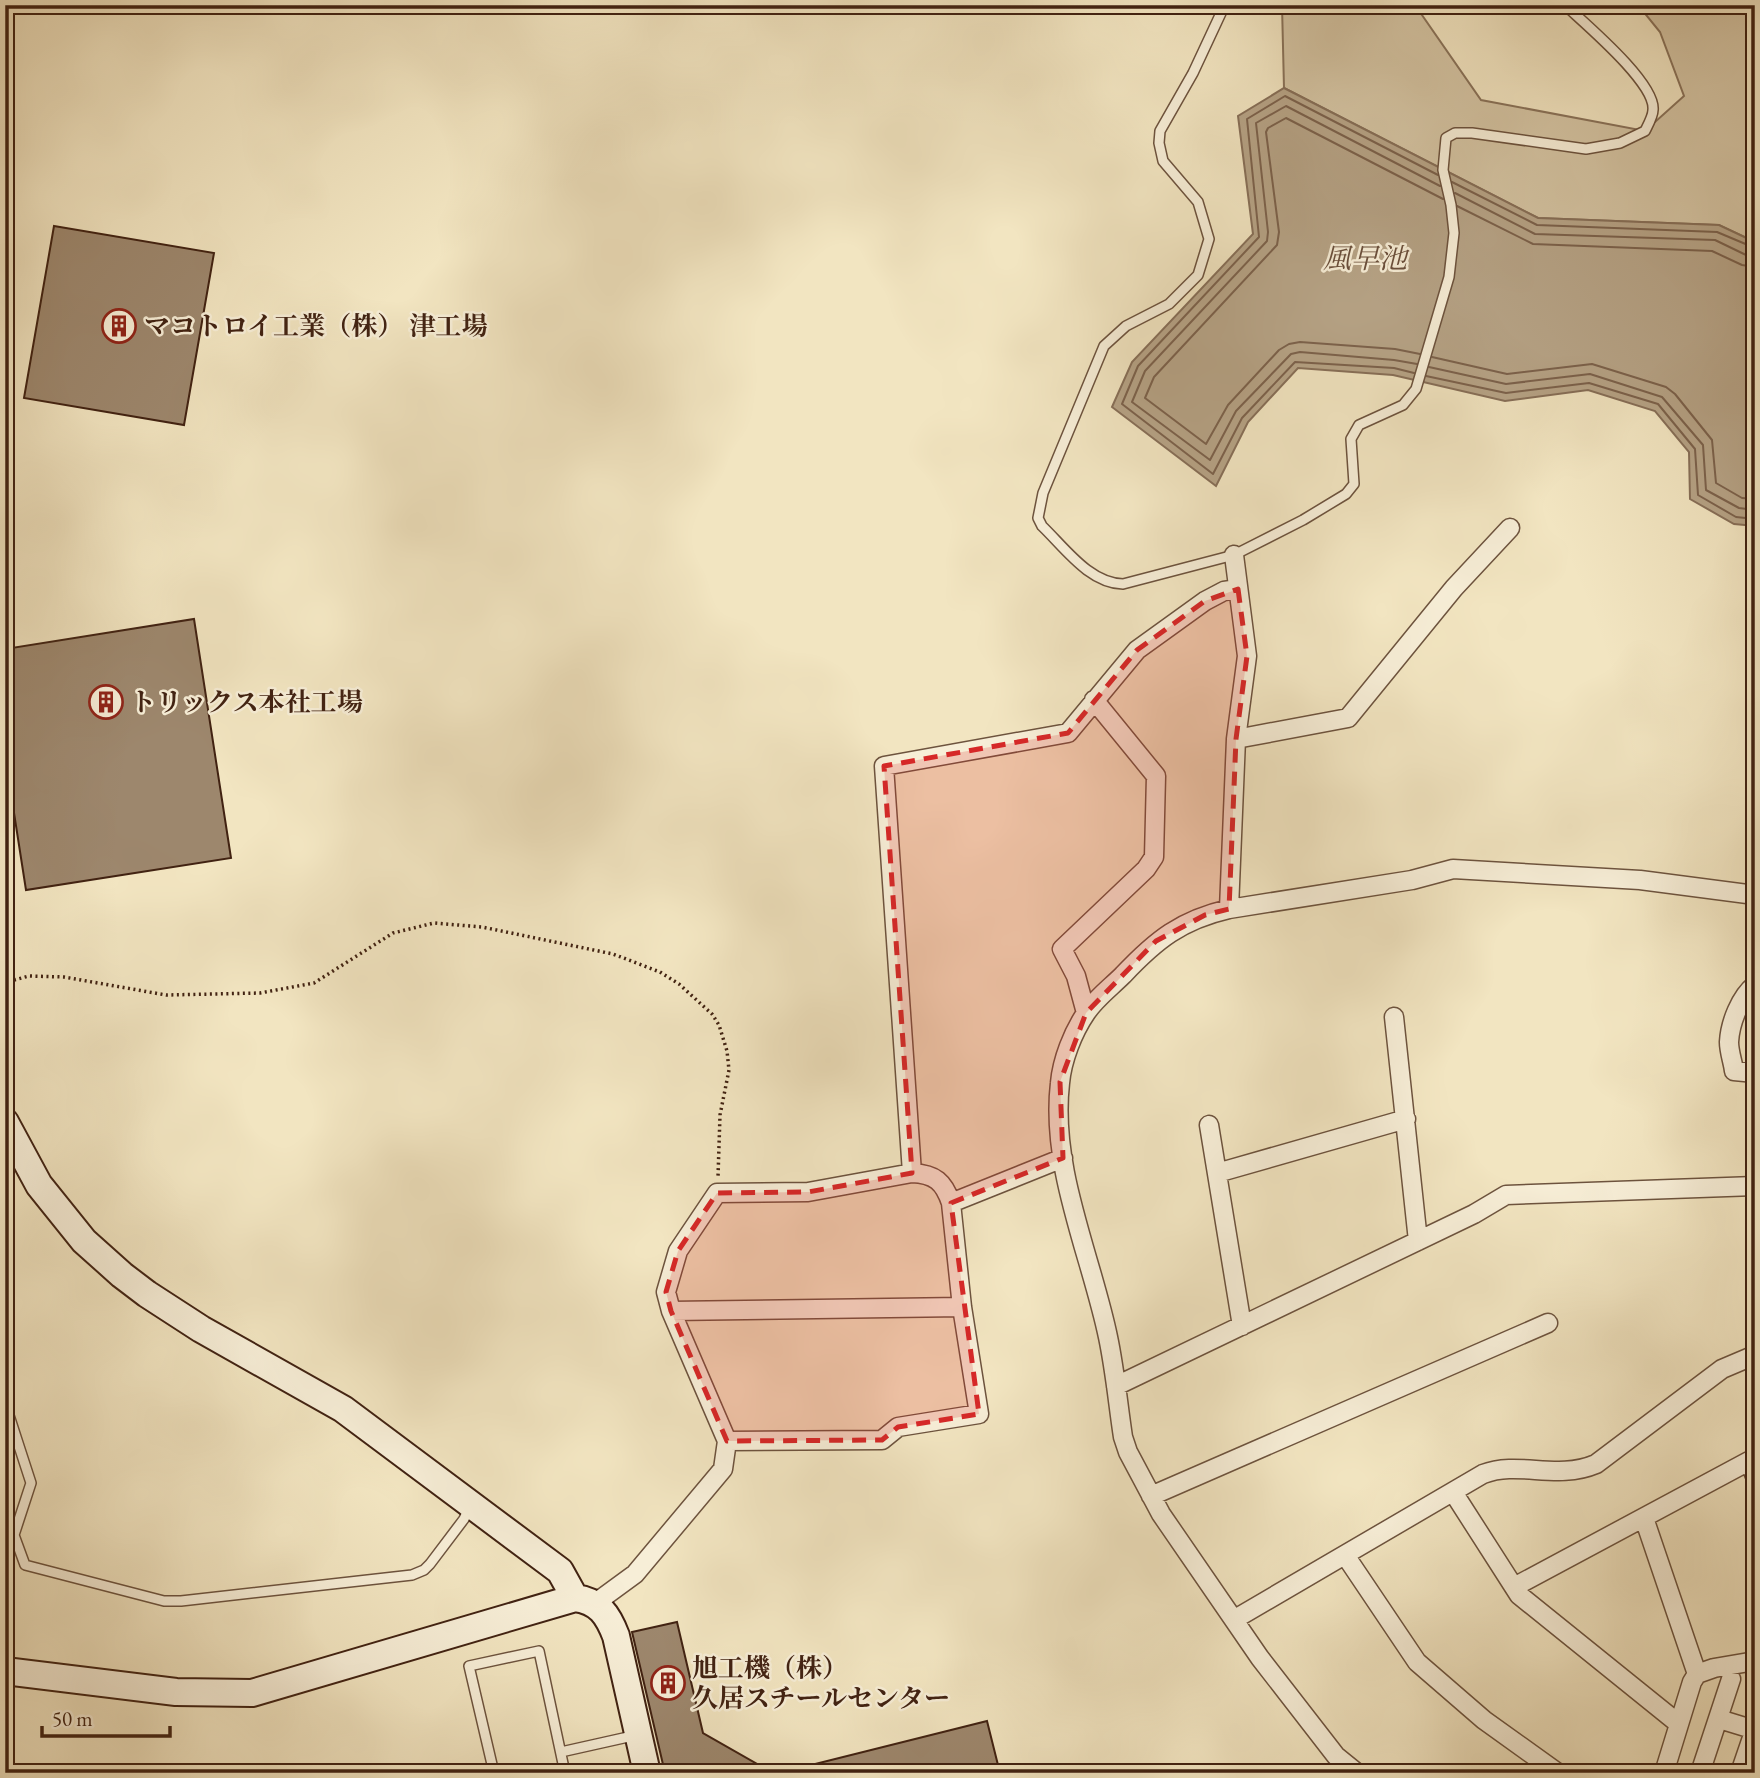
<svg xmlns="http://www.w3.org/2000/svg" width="1760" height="1778" viewBox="0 0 1760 1778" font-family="'EB Garamond','Noto Serif JP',serif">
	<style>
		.green { fill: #d4c4a3; stroke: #8a735a; stroke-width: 2 }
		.water { fill: #b6a386; stroke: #876f58; stroke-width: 2 }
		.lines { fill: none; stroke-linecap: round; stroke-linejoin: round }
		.shore { stroke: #7c624c; stroke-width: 2 }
		.building { fill: #9d876d; stroke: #412212; stroke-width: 2 }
		.lane-casing { stroke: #6d533e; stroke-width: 12 }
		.street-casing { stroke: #6d533e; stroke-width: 21 }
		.secondary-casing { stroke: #412212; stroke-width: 30 }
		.path { stroke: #412212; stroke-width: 3.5; stroke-dasharray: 2 3.5; stroke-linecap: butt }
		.lane { stroke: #f7eed7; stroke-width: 9 }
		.street { stroke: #f7eed7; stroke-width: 18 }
		.secondary { stroke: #f7eed7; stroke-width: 26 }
		.marked { fill: #d62828; fill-opacity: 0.2; stroke: #d62828; stroke-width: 5; stroke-dasharray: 14 9; stroke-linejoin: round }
		.labels { text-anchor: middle; stroke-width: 5; stroke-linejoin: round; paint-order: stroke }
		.poi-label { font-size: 26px; font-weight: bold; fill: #412212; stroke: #f7eed7; text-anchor: start }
		.water-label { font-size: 28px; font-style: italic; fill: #6a4f3b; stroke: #f7eed7 }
	</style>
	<rect width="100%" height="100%" fill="#f2e5c1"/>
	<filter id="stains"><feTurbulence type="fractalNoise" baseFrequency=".00286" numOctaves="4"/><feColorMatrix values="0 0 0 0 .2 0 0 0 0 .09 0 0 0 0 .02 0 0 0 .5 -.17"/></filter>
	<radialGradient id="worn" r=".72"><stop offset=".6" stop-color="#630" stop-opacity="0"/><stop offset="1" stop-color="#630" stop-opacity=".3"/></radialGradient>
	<path class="green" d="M 1282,5 L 1415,5 L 1481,100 L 1645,131 L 1684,96 L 1660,32 L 1638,5 L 1755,5 L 1755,242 L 1719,225 L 1538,218 L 1284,88 Z"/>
	<path class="water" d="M 1284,88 L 1538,218 L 1719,225 L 1755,242 L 1755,526 L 1734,524 L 1690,499 L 1689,452 L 1655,411 L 1588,390 L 1505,401 L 1393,375 L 1298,368 L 1248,422 L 1216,486 L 1112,407 L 1132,362 L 1253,234 L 1238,116 Z"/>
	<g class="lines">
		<path class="shore" d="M 1452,182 L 1537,225 L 1717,232 L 1755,248
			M 1455,193 L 1535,234 L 1715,240 L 1746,255 L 1755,257
			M 1457,206 L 1533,244 L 1712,251 L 1742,265 L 1755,267
			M 1420,354 L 1395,349 L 1300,342 L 1289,344 L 1279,350 L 1228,405 L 1206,444 L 1145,398 L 1154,377 L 1277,245 L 1279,232 L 1266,132 L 1268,128 L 1286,118 L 1443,199
			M 1432,357 L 1507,374 L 1592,364 L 1666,387 L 1675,394 L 1712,440 L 1716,483 L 1742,498 L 1755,499
			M 1417,364 L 1394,360 L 1300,352 L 1291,354 L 1236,411 L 1210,460 L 1132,402 L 1145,371 L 1267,241 L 1268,232 L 1256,123 L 1286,106 L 1440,186
			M 1429,367 L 1506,384 L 1590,374 L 1662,397 L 1703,445 L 1706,490 L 1739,508 L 1755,510
			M 1414,373 L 1394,368 L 1295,362 L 1242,418 L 1213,474 L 1122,404 L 1138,366 L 1259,237 L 1247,119 L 1285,96 L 1438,175
			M 1426,376 L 1506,393 L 1589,383 L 1658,404 L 1695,449 L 1698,495 L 1736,517 L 1755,519"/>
	</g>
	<path class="building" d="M 54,226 L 214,253 L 184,425 L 24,398 Z
		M 194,619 L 231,858 L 26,890 L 5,755 L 5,649 Z
		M 677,1622 L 703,1733 L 773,1773 L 665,1773 L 632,1632 Z
		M 987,1721 L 1000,1773 L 799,1773 L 799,1768 Z"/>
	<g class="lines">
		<g class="lane-casing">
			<path id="lane" d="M 1222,5 L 1221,13 L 1193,73 L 1160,131 L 1159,143 L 1163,161 L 1198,202 L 1209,239 L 1198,275 L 1169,304 L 1126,326 L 1104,346 L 1043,493 L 1038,518 L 1042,526 C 1065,548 1089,583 1123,584 L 1234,555 L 1303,520 L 1346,494 L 1354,484 L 1351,439 L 1359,425 L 1403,405 L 1416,389 L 1449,277 L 1454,233 L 1451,205 L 1443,170 L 1446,138 L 1455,133 L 1472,133 L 1586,149 L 1620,143 L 1645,131 C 1648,125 1653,116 1653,110 C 1656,83 1584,23 1565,5
				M 5,1403 L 31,1483 L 14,1535 L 25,1565 L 164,1601 L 181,1601 L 412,1575 L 424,1570 L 430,1564 L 464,1519 L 470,1506
				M 561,1752 L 637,1735
				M 494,1773 L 469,1666 L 539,1651 L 565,1773"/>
		</g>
		<g class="street-casing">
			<path id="street" d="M 1236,739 L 1348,718 L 1454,588 L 1510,528
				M 1229,909 L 1236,739 L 1247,656 L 1234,555
				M 1755,985 C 1740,997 1730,1023 1729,1042 C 1729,1052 1733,1062 1734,1071 L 1755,1073
				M 1086,1013 L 1076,976 L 1062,949 L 1146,869 L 1154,857 L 1156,776 L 1094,700
				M 1394,1017 L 1418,1241
				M 1209,1125 L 1242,1326
				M 912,1173 C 935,1174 944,1182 951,1203 L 962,1307 L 979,1414 L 898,1427 L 882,1440 L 727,1441 L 671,1311 L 666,1292 L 678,1251 L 717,1193 L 808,1192 Z
				M 912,1173 L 884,766 L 1068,733 L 1137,650 L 1205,601 L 1224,591 L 1238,589
				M 1217,1173 L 1406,1119
				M 951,1203 L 1063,1158
				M 671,1311 L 962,1307
				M 1116,1386 L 1474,1214 L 1506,1195 L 1755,1186
				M 1453,1492 L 1519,1595 L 1679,1724
				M 1151,1496 L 1548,1323
				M 1644,1518 L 1697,1674
				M 1345,1555 L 1417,1662 L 1484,1720 L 1558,1773
				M 1514,1587 L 1749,1461 L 1755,1476
				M 594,1604 L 635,1574 L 723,1469 L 727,1441
				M 1235,1619 L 1483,1474 C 1519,1460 1556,1481 1596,1464 L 1722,1369 L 1755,1355
				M 1719,1719 L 1755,1730
				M 1357,1773 L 1336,1756 L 1260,1658 L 1161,1514 L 1128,1452 L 1123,1437 C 1118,1404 1115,1370 1108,1337 C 1091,1255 1050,1169 1060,1083 C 1062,1060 1073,1032 1086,1013 C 1095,999 1111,987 1123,975 C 1156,940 1181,920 1229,909 L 1412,880 L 1453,869 L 1640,880 L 1755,895
				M 1664,1773 L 1692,1682 L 1697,1674 L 1714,1668 L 1755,1661
				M 1700,1773 L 1731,1679
				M 1740,1773 L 1755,1729"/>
		</g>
		<g class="secondary-casing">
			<path id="secondary" d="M 5,1122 L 39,1185 L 84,1241 L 122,1275 L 147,1294 L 201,1329 L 343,1409 L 560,1571 L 575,1598
				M 5,1671 L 176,1692 L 252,1693 L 575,1598 C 599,1601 608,1615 616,1636 L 647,1773"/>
		</g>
		<path class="path" d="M 14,980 L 29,976 L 64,977 L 166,995 L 260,993 L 314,983 L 393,933 L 434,923 L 482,927 L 613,954 L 660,972 L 679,984 L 712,1014 L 719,1025 L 727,1051 L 729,1070 L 720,1115 L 718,1177"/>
		<use href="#lane" class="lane"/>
		<use href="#street" class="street"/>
		<use href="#secondary" class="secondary"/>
	</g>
	<path class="marked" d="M 1238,589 L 1247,656 L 1236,739 L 1229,909 L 1205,915 L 1156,941 L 1086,1013 L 1060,1082 L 1063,1158 L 951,1203 L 979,1414 L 898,1427 L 882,1440 L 727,1441 L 671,1311 L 666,1292 L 678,1251 L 717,1193 L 808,1192 L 912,1173 L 884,766 L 1068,733 L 1137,650 L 1205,601 Z"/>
	<defs>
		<g id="building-ring" transform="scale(1.75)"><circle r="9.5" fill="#f7eed7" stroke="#8f2418" stroke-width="1.5"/><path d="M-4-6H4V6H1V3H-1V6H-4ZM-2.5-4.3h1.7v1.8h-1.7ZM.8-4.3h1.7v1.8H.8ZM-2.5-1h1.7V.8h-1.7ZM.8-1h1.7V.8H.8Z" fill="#8f2418"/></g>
	</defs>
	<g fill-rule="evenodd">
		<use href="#building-ring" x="119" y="326"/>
		<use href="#building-ring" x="106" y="702"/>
		<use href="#building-ring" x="668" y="1683"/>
	</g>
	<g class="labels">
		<g class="poi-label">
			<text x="144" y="335">マコトロイ工業（株） 津工場</text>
			<text x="130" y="711">トリックス本社工場</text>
			<text x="692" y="1677">旭工機（株）<tspan x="692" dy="30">久居スチールセンター</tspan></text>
		</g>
		<g class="water-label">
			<text x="1365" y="268">風早池</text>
		</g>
	</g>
	<rect width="1760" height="1778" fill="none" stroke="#f2e5c1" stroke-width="28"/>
	<rect x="7" y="7" width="1746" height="1764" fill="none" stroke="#412212" stroke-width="3.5"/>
	<rect x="14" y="14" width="1732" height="1750" fill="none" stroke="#412212" stroke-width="2"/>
	<path d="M42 1726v10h128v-10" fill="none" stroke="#412212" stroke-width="3.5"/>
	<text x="52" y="1726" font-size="21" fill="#412212" stroke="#f7eed7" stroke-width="5" paint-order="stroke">50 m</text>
	<rect width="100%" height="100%" filter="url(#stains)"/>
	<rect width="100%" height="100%" fill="url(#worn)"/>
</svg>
